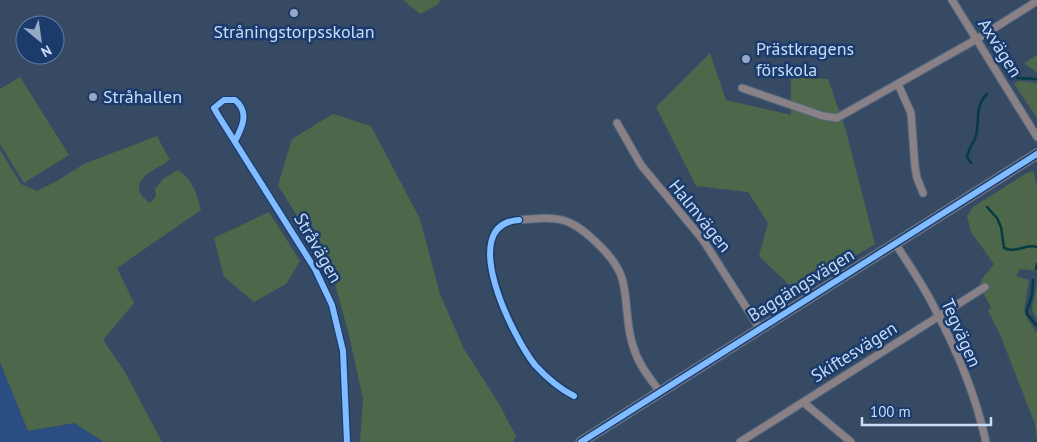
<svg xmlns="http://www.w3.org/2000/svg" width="1037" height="442" viewBox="0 0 1037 442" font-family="'PT Sans',sans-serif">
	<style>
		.built { fill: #2b4e82 }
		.green { fill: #4d674b }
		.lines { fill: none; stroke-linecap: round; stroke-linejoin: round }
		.stream { stroke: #053c41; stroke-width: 2.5 }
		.street-casing { stroke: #57687f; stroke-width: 9 }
		.secondary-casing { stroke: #57687f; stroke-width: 12 }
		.street { stroke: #898185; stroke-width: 7 }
		.secondary { stroke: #89848b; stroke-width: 10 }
		.cycleway-casing { stroke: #1a3b6b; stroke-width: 9 }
		.cycleway { stroke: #80bcff; stroke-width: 6 }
		.poi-dot { fill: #95a9c5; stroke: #1a3b6b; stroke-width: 2 }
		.labels { text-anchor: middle; stroke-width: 5; stroke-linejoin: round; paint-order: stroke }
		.poi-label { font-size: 18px; fill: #c7dcf9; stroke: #1a3b6b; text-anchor: start }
		.street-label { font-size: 18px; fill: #c7dcf9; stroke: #1a3b6b }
	</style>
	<rect width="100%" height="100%" fill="#374a64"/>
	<path class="built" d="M 0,362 L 28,431 L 74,423 L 104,442 L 0,442 Z"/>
	<path class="green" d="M 403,0 L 441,0 L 437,5 L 420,14 Z
		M 710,53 L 726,100 L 791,115 L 791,77 L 828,79 L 846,131 L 875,244 L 806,285 L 788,284 L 759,256 L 768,223 L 748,192 L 696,186 L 656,107 Z
		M 1037,55 L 1037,73 L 1024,63 Z
		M 20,77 L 69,155 L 24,183 L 0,144 L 0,89 Z
		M 1019,81 L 1037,83 L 1037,118 L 1014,84 Z
		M 333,114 L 371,126 L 420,219 L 440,294 L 464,349 L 499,404 L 516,436 L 513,442 L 360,442 L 363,399 L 349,335 L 332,273 L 278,185 L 292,139 Z
		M 157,136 L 170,160 C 154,170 122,183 150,203 L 156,196 L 155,189 L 163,179 L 178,170 C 193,179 197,195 201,210 L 117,268 L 134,303 L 103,340 L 125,372 L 162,442 L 104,442 L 74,423 L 28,431 L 0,362 L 0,150 L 21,184 L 37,191 L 57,181 L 84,164 Z
		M 1033,171 L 1037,185 L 1037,271 L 1020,269 L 1016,276 L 1029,280 L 1024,311 L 1027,318 L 1037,333 L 1037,439 L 1035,424 L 999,332 L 988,311 L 991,307 L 979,286 L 982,279 L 994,264 L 971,232 L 967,216 L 973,207 L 1025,174 Z
		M 269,212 L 300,261 L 286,284 L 254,302 L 224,277 L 214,238 Z
		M 1037,284 L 1037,320 L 1032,310 Z"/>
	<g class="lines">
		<path class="stream" d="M 1017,78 L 1037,79
			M 971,163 L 967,157 C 968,149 974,143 976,135 C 980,120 974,107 987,94
			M 987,207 L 997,218 L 1001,227 L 1004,248 C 1017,254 1025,243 1037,247
			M 1036,269 L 1037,264
			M 1033,280 L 1032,295 L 1027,310 L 1027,314 L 1037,326"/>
		<g class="street-casing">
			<path id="street" d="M 952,0 L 1037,137
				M 898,84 L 911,113 L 915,167 L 917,178 L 923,193
				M 742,88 L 823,116 L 837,118 L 977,39 L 1037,1
				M 617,123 L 641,165 L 703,240 L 760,329
				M 235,141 C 242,128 250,112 235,100 L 224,100 L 214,108 L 218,115 L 315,269 L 332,305 L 343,351 L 347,442
				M 519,220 C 561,216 571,217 601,247 C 611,257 620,268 623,282 C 628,303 626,326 633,346 C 638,364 649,377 660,392
				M 895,243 C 909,265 924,286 935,309 C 957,350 976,397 986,442
				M 803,402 L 851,442
				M 740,442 L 985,287"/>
		</g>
		<g class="secondary-casing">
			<path id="secondary" d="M 581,442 L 1037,154"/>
		</g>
		<use href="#street" class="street"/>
		<use href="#secondary" class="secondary"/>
		<g class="cycleway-casing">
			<path id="cycleway" d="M 235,141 C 242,128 250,112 235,100 L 224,100 L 214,108 L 218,115 L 315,269 L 332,305 L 343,351 L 347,442
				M 519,220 C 455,224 514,339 535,365 C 546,377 560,389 574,396
				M 581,442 L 1037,154"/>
		</g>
		<use href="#cycleway" class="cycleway"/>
	</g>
	<g class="poi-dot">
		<circle cx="294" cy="13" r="5"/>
		<circle cx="746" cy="59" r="5"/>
		<circle cx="93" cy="97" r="5"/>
	</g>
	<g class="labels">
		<g class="poi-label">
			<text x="294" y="38" text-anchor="middle">Stråningstorpsskolan</text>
			<text x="756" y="55">Prästkragens<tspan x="756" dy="21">förskola</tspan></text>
			<text x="103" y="103">Stråhallen</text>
		</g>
		<g class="street-label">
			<text transform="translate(1000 48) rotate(58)" y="6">Axvägen</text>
			<text transform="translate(700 216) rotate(51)" y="6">Halmvägen</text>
			<text transform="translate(318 248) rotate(60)" y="6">Stråvägen</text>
			<text transform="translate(801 285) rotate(-32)" y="6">Baggängsvägen</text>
			<text transform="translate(961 333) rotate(66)" y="6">Tegvägen</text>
			<text transform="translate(854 352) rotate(-32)" y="6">Skiftesvägen</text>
		</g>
	</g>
	<g transform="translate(40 40) rotate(151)"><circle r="24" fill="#1a3b6b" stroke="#5f7ba4"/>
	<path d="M0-4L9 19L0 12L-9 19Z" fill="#95a9c5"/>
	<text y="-8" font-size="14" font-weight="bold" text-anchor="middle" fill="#c7dcf9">N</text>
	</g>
	<path d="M862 417v8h129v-8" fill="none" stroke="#c7dcf9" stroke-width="2.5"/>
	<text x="870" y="417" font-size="15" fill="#c7dcf9" stroke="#1a3b6b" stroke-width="4" paint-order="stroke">100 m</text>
</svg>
